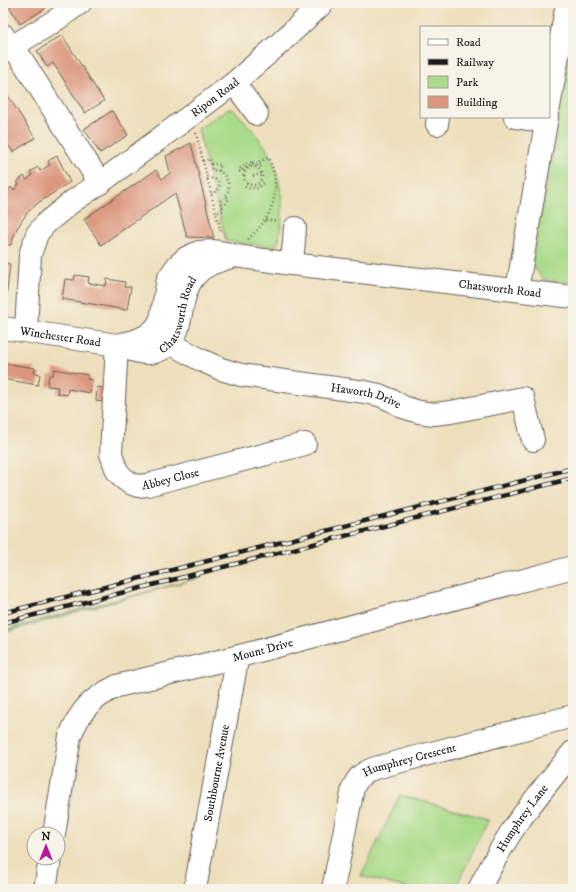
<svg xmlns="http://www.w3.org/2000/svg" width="576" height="892" viewBox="0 0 576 892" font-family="'IM FELL DW Pica',serif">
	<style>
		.green { fill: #aadb8a; stroke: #637c53 }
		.forest { fill: #87bb76; stroke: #526c49 }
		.building { fill: #dc967d }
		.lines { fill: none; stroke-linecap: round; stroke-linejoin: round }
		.minor-casing { stroke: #666054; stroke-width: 24 }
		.path { stroke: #666054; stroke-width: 2.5; stroke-dasharray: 1 3; stroke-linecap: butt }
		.minor { stroke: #fff; stroke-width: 22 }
		.rail-casing { stroke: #1c1c1c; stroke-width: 4.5 }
		.rail { stroke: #f7f3e8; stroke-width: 3; stroke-dasharray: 9; stroke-linecap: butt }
		.labels { text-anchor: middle; stroke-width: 3; stroke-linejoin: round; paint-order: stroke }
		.street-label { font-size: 12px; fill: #1c1c1c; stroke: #f7f3e8 }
	</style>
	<rect width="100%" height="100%" fill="#f7f3e8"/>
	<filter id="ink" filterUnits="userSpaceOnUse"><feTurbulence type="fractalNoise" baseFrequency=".025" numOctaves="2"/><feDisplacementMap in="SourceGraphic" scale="8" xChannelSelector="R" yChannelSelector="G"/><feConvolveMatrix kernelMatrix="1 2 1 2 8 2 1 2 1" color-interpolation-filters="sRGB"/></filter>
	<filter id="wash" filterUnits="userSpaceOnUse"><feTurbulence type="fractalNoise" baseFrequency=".012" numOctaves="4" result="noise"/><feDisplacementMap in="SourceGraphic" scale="16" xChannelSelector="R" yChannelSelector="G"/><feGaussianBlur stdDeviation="0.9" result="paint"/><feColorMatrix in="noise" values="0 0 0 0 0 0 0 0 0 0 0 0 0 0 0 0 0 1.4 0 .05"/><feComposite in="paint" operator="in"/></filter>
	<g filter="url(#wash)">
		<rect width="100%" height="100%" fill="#eedfbc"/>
		<path class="green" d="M 573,31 L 573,283 L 544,280 L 532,265 Z
			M 228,109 L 233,109 L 236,112 C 248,125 261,138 269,154 C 278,170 283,196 282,214 C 282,223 280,231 279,239 L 278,243 L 272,247 L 226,241 L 198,129 Z
			M 400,795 L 488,819 L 455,889 L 411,889 L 361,876 Z"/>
		<path class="forest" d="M 202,577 L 3,633 L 3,630 Z"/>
		<g id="blocks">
			<path class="building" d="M 7,3 L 43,3 L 46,8 L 20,24 Z
				M 62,35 L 104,101 L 85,113 L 53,63 L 47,67 L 37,51 Z
				M 3,88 L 35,138 L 13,152 L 3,137 Z
				M 112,111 L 128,135 L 100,153 L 84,129 Z
				M 191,143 L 214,238 L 187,237 L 175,193 L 101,245 L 84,219 L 156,170 L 162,179 L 170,173 L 166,156 Z
				M 57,156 L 70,182 L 38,203 L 27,213 L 21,222 L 16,230 L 11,245 L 3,245 L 3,202 L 8,196 L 6,193 L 11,187 L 14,190 L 19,184 L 17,182 L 24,176 L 27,180 L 32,175 L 30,172 L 38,167 L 40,171 L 50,165 L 48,161 Z
				M 3,263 L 10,264 L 6,300 L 3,300 Z
				M 75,275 L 89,277 L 88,283 L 106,286 L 107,279 L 125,282 L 124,287 L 131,287 L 127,310 L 62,299 L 65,279 L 74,280 Z
				M 3,363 L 35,368 L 34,373 L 40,374 L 38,385 L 3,379 Z
				M 54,369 L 88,375 L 87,379 L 92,380 L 90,393 L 68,389 L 67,395 L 57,393 L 58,387 L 47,386 L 49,375 L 53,375 Z
				M 97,387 L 105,388 L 104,402 L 96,401 Z"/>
		</g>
	</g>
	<g filter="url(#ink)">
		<use href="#blocks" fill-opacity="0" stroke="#666054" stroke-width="1"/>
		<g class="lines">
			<g class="minor-casing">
				<g id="minor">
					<path d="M 3,35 L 6,41 L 17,52 L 100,183"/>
					<path d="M 3,52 L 53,22 L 80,3"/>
					<path d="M 234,83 L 257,114"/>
					<path d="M 549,107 L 567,3"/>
					<path d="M 515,117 L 546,122"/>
					<path d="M 437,124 L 438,117"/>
					<path d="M 292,264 L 295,228"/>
					<path d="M 517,290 L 547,117"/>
					<path id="s1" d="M 3,328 L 117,345 C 127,348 137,353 147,353 C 153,353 159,351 164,348 C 181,336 179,317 184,299 C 186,291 189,283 194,277 C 203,265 218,261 231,257"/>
					<path id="s2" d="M 26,331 L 30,255 L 37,234 L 46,223 L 73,201 L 100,183 L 234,83 L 280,43 L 323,3"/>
					<path id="s3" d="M 170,343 L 201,360 L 221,369 L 241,375 L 365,392 L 379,395 L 393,401 L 403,407 L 419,412 L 434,414 L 451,412 L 523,398 L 533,440"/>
					<path id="s4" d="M 117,345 L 135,341 L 146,336 L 156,328 L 161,319 L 168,279 L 177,266 L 186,258 L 199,252 L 214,251 L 226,253 L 236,256 L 292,264 L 573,297"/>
					<path id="s5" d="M 117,345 L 112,435 L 111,454 L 117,471 L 123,478 L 130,483 L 138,486 L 147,485 L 305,444"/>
					<path id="s6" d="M 54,834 L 70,736 C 81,709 91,699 117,686 L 236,657 L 573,567"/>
					<path d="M 45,889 L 50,858"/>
					<path id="s7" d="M 195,889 L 236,666 L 236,657"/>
					<path id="s8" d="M 333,889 L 353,788 C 358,776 363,773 375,768 L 573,716"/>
					<path id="s9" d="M 479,889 C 491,866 503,843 518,822 C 535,798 554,775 573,752"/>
				</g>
			</g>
			<path class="path" d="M 196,133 L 221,233
				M 203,161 L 210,159 L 211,164 L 218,164 L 221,165 L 219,171 C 230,178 233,193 220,201 L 223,211 L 216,213
				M 252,162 L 261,164 L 262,166 L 260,167 C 252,163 247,166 241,172 L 239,171 C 241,166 246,163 252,162 Z
				M 211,164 L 212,170 L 219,171
				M244 176a9 9 0 1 1 18 0a9 9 0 1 1-18 0Z
				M 253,176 L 262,174
				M 207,179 C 221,176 224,189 211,194
				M 245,186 L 249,188 L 258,188 L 265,182
				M 222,206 L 225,204 L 229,199 L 226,196
				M 266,220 L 278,221
				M 248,239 C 274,217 282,189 269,158 L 257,162"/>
			<use href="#minor" class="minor"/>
			<g class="rail-casing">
				<path id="rail" d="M 3,613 L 573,468
					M 3,623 L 573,478"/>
			</g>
			<use href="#rail" class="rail"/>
		</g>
	</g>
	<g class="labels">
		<g class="street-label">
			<text dy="4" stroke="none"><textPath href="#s2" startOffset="323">Ripon Road</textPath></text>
			<text dy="4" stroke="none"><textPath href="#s4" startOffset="440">Chatsworth Road</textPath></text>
			<text dy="4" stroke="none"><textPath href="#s1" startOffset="201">Chatsworth Road</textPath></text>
			<text dy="4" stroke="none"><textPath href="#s1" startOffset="58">Winchester Road</textPath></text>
			<text dy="4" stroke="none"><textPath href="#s3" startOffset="205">Haworth Drive</textPath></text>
			<text dy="4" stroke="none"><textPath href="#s5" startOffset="187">Abbey Close</textPath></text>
			<text dy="4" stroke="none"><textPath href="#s6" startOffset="320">Mount Drive</textPath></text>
			<text dy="4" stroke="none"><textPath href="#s8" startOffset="169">Humphrey Crescent</textPath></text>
			<text dy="4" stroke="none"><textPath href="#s7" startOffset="118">Southbourne Avenue</textPath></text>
			<text dy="4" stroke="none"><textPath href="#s9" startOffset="83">Humphrey Lane</textPath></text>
		</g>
	</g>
	<rect width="576" height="892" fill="none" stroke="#f7f3e8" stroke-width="16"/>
	<rect x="420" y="26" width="130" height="92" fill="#f7f3e8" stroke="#9f9d96"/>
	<rect x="428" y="39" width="20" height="6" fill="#ffffff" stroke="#9f9d96"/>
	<text x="456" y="46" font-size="12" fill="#1c1c1c">Road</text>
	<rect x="428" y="59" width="20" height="6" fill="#1c1c1c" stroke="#9f9d96"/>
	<text x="456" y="66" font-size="12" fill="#1c1c1c">Railway</text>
	<rect x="428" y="76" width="20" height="12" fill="#aadb8a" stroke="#9f9d96"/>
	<text x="456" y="86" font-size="12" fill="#1c1c1c">Park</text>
	<rect x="428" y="96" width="20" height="12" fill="#dc967d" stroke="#9f9d96"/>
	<text x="456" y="106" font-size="12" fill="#1c1c1c">Building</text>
	<g transform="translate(46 846)"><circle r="19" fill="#f7f3e8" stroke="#9f9d96"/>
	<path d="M0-3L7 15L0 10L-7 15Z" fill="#b5179e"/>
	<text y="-6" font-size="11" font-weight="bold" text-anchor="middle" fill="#1c1c1c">N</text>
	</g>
</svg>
